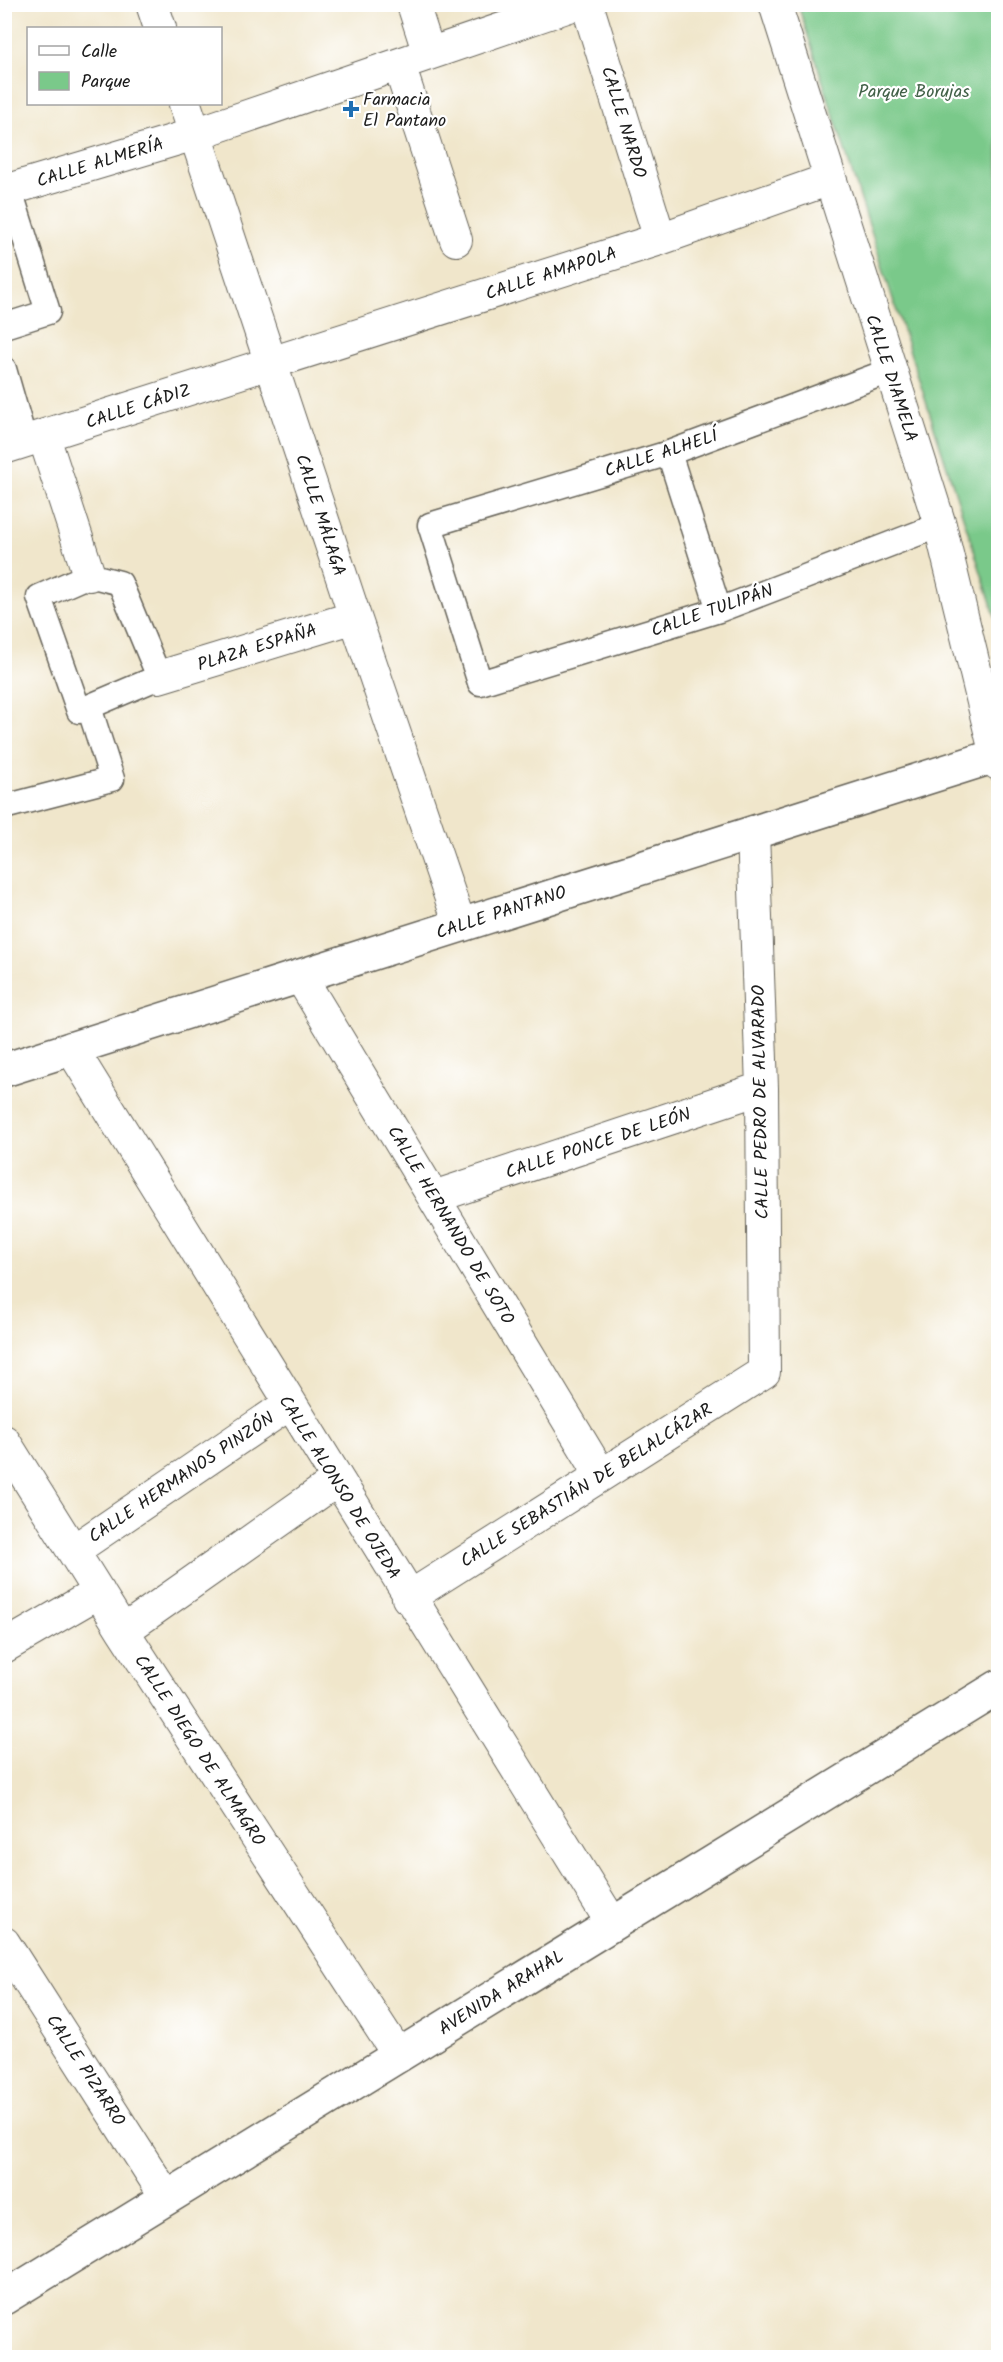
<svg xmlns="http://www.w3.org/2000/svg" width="1003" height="2362" viewBox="0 0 1003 2362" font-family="Kalam,sans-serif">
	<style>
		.green { fill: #7ac98a; stroke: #4b7253; stroke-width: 1.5 }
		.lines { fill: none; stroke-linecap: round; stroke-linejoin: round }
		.pedestrian-casing { stroke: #666359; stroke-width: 27 }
		.minor-casing { stroke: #666359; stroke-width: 34 }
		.tertiary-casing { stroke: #666359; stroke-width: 36 }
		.pedestrian { stroke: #fff; stroke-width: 24 }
		.minor { stroke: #fff; stroke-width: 32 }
		.tertiary { stroke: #fff; stroke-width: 33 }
		.poi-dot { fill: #1f6fb2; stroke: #fff; stroke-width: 2 }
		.labels { text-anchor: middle; stroke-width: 4.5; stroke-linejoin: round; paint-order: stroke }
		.park-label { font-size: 18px; fill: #426148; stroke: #fff }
		.poi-label { font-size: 18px; fill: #1c1c1c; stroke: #fff; text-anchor: start }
		.street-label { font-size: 18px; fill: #1c1c1c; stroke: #fff }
	</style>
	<rect width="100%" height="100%" fill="#fff"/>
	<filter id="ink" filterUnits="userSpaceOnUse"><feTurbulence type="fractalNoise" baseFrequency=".0167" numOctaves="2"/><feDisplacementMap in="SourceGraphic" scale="12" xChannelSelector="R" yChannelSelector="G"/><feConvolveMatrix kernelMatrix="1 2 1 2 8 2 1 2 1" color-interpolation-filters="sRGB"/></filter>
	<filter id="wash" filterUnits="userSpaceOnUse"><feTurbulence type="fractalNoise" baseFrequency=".008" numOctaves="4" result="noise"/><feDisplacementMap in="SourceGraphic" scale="24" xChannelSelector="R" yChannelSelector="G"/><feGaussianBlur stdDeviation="1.35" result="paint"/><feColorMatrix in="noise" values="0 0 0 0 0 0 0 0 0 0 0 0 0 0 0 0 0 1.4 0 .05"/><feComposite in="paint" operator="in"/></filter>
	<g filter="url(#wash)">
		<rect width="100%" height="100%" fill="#f0e6cb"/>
		<path class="green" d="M 798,5 L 998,5 L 998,625 Z"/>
	</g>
	<g filter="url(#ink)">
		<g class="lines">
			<g class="pedestrian-casing">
				<path id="pedestrian" d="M 4,326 L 48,312 L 10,190
					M 4,369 L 25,442
					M 889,371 L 669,453 L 430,525 L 480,683 L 719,610 L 940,525
					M 669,453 L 719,610
					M 89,575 L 120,583 L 159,677 L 79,711 L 39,597 Z
					M 4,807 L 112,779 L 89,707"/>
			</g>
			<g class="minor-casing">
				<path id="minor" d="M 152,4 L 160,28
					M 413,4 L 429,54
					M 587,4 L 660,239
					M 775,4 L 940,525 L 998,764
					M 399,65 L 456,240
					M 185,104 L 355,617 L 460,925
					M 4,191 L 195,134 L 575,4
					M 44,437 L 89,575
					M 4,448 L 660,239 L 830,179
					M 159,677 L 355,617
					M 300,976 L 601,1475
					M 71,1048 L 612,1923
					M 434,1197 L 762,1088
					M 4,1441 L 123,1631 L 399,2056
					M 73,1551 L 289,1404
					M 408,1598 L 764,1372 L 762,1088 L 753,832
					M 123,1631 L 336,1481
					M 4,1647 L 99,1592
					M 4,1943 L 167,2198"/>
			</g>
			<g class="tertiary-casing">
				<path id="tertiary" d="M 4,1070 L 998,755
					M 4,2298 L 998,1687"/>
			</g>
			<use href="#pedestrian" class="pedestrian"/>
			<use href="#minor" class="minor"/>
			<use href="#tertiary" class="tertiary"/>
		</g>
	</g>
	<path class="poi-dot" d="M348 100h6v6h6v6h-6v6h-6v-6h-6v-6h6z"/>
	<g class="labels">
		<g class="park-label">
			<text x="914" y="97">Parque Borujas</text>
		</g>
		<g class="poi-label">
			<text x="363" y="105">Farmacia<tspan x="363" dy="21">El Pantano</tspan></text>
		</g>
		<g class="street-label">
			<text transform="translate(624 122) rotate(73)" y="6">CALLE NARDO</text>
			<text transform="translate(100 162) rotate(-17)" y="6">CALLE ALMERÍA</text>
			<text transform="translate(551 273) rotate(-18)" y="6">CALLE AMAPOLA</text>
			<text transform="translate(892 378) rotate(72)" y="6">CALLE DIAMELA</text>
			<text transform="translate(138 406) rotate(-18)" y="6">CALLE CÁDIZ</text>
			<text transform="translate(661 453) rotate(-18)" y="6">CALLE ALHELÍ</text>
			<text transform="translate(321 515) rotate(72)" y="6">CALLE MÁLAGA</text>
			<text transform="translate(712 610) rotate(-19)" y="6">CALLE TULIPÁN</text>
			<text transform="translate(257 647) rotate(-17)" y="6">PLAZA ESPAÑA</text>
			<text transform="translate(501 912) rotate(-18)" y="6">CALLE PANTANO</text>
			<text transform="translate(760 1102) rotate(-91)" y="6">CALLE PEDRO DE ALVARADO</text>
			<text transform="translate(598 1143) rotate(-18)" y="6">CALLE PONCE DE LEÓN</text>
			<text transform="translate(451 1225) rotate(59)" y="6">CALLE HERNANDO DE SOTO</text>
			<text transform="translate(181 1477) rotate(-34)" y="6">CALLE HERMANOS PINZÓN</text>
			<text transform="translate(586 1485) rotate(-32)" y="6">CALLE SEBASTIÁN DE BELALCÁZAR</text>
			<text transform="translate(340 1487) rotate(58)" y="6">CALLE ALONSO DE OJEDA</text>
			<text transform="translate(200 1750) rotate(57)" y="6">CALLE DIEGO DE ALMAGRO</text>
			<text transform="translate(501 1992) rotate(-32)" y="6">AVENIDA ARAHAL</text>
			<text transform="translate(86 2070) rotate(57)" y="6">CALLE PIZARRO</text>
		</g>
	</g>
	<rect width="1003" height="2362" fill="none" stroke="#fff" stroke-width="24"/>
	<rect x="27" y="27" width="195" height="78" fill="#ffffff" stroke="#a4a4a4" stroke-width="1.5"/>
	<rect x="39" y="46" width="30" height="9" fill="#ffffff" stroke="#a4a4a4" stroke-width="1.5"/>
	<text x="81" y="57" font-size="18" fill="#1c1c1c">Calle</text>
	<rect x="39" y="72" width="30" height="18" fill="#7ac98a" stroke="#a4a4a4" stroke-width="1.5"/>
	<text x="81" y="87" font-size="18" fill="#1c1c1c">Parque</text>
</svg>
